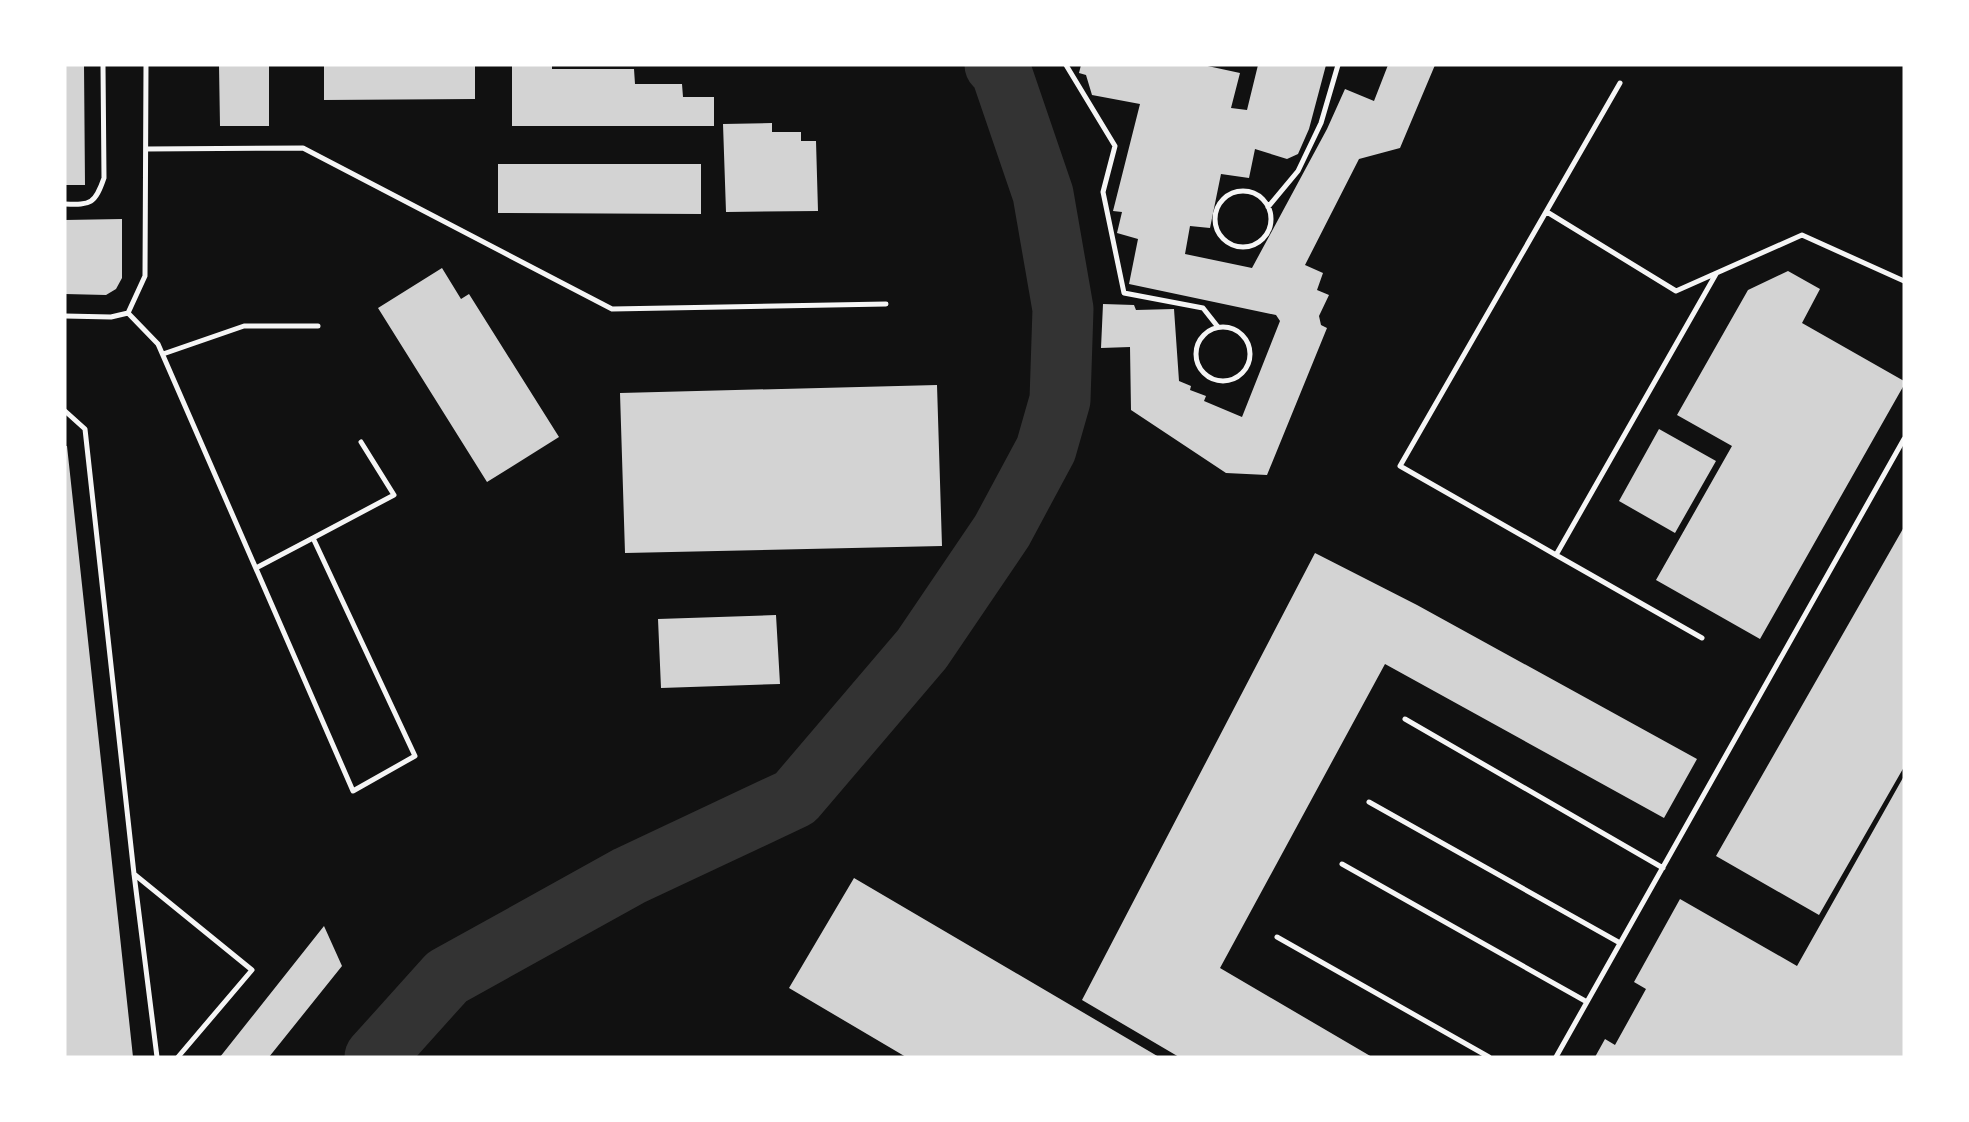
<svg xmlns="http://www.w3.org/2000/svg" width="1969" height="1122" viewBox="0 0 1969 1122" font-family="Mulish,sans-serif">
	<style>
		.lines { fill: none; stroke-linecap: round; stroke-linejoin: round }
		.river { stroke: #333; stroke-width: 61 }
		.building { fill: #d3d3d3 }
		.service { stroke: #f5f5f5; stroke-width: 5 }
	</style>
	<rect width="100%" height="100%" fill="#111"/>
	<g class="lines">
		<path class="river" d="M 375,1057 L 447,977 L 629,876 L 795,798 L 922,649 L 1002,531 L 1046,449 L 1060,400 L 1063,309 L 1043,194 L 1001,71 L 995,65"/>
	</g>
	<path class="building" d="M 65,65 L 84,65 L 85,185 L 65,185 Z
		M 219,65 L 269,65 L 269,126 L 220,126 Z
		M 324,65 L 475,65 L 475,99 L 324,100 Z
		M 512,65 L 552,65 L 552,69 L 634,69 L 635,84 L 682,84 L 683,97 L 714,97 L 714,126 L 512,126 Z
		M 1081,65 L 1203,65 L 1240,73 L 1231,108 L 1247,110 L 1258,65 L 1326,65 L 1309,129 L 1298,154 L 1287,159 L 1255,149 L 1249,178 L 1221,174 L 1210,228 L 1190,226 L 1185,254 L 1252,268 L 1327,129 L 1345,89 L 1374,101 L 1388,65 L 1435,65 L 1400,148 L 1359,159 L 1305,265 L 1323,273 L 1317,290 L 1329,295 L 1319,316 L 1321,325 L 1327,328 L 1267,475 L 1226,473 L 1131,410 L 1130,347 L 1101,348 L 1103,304 L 1134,305 L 1136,310 L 1174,309 L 1179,381 L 1191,386 L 1190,390 L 1206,396 L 1204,401 L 1242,417 L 1280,321 L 1276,315 L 1129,284 L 1138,239 L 1117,233 L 1122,212 L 1113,211 L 1140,104 L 1092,95 L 1086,75 L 1079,73 Z
		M 772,123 L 772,132 L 801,132 L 801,141 L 816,141 L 818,211 L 726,212 L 723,124 Z
		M 498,164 L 701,164 L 701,214 L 498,213 Z
		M 122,219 L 122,278 L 116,289 L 106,295 L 65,294 L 65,220 Z
		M 442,268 L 461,299 L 469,294 L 559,437 L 487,482 L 378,308 Z
		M 1788,271 L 1820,289 L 1802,323 L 1904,381 L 1904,385 L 1760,639 L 1656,580 L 1732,446 L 1677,415 L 1748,290 Z
		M 937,385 L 942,546 L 625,553 L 620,393 Z
		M 1659,429 L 1716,461 L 1675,533 L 1619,501 Z
		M 65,446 L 67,446 L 133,1057 L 65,1057 Z
		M 1904,527 L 1904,767 L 1819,915 L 1716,856 Z
		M 1315,553 L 1417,605 L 1697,759 L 1664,818 L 1385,664 L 1220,968 L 1372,1057 L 1179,1057 L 1082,1000 Z
		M 776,615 L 780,684 L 661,688 L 658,619 Z
		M 1904,776 L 1904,1057 L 1595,1057 L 1605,1039 L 1615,1045 L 1646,989 L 1634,982 L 1680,899 L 1797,966 Z
		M 854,878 L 1159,1057 L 906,1057 L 789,988 Z
		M 324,926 L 342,966 L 269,1057 L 220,1057 Z"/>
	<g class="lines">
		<path class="service" d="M 1066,65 L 1115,146 L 1103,192 L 1124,293 L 1203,308 L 1218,327
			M 1620,83 L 1400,466 L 1556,555 L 1716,274
			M 146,149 L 303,148 L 612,309 L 886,304
			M1215 219a28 28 0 1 1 56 0a28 28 0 1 1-56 0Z
			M 65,204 C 91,205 95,204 104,178 L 103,65
			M 1268,207 L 1298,171 L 1321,123 L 1338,65
			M 1547,212 L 1676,291 L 1802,235 L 1904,281
			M 128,313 L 158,344 L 353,791 L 415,756 L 313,538 L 256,568
			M 65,316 L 111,317 L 128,313 L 145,276 L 146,65
			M1196 354a27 27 0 1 1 54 0a27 27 0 1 1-54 0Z
			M 163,354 L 244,326 L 318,326
			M 65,411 L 85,429 L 134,874 L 157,1057
			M 313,538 L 394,495 L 361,442
			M 1556,555 L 1702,638
			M 1405,719 L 1663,868
			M 1369,802 L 1620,943
			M 1342,864 L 1587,1002
			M 134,874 L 252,970 L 178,1057
			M 1277,937 L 1489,1057
			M 1556,1057 L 1904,439"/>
	</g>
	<rect width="1969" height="1122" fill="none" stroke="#ffffff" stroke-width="133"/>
</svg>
